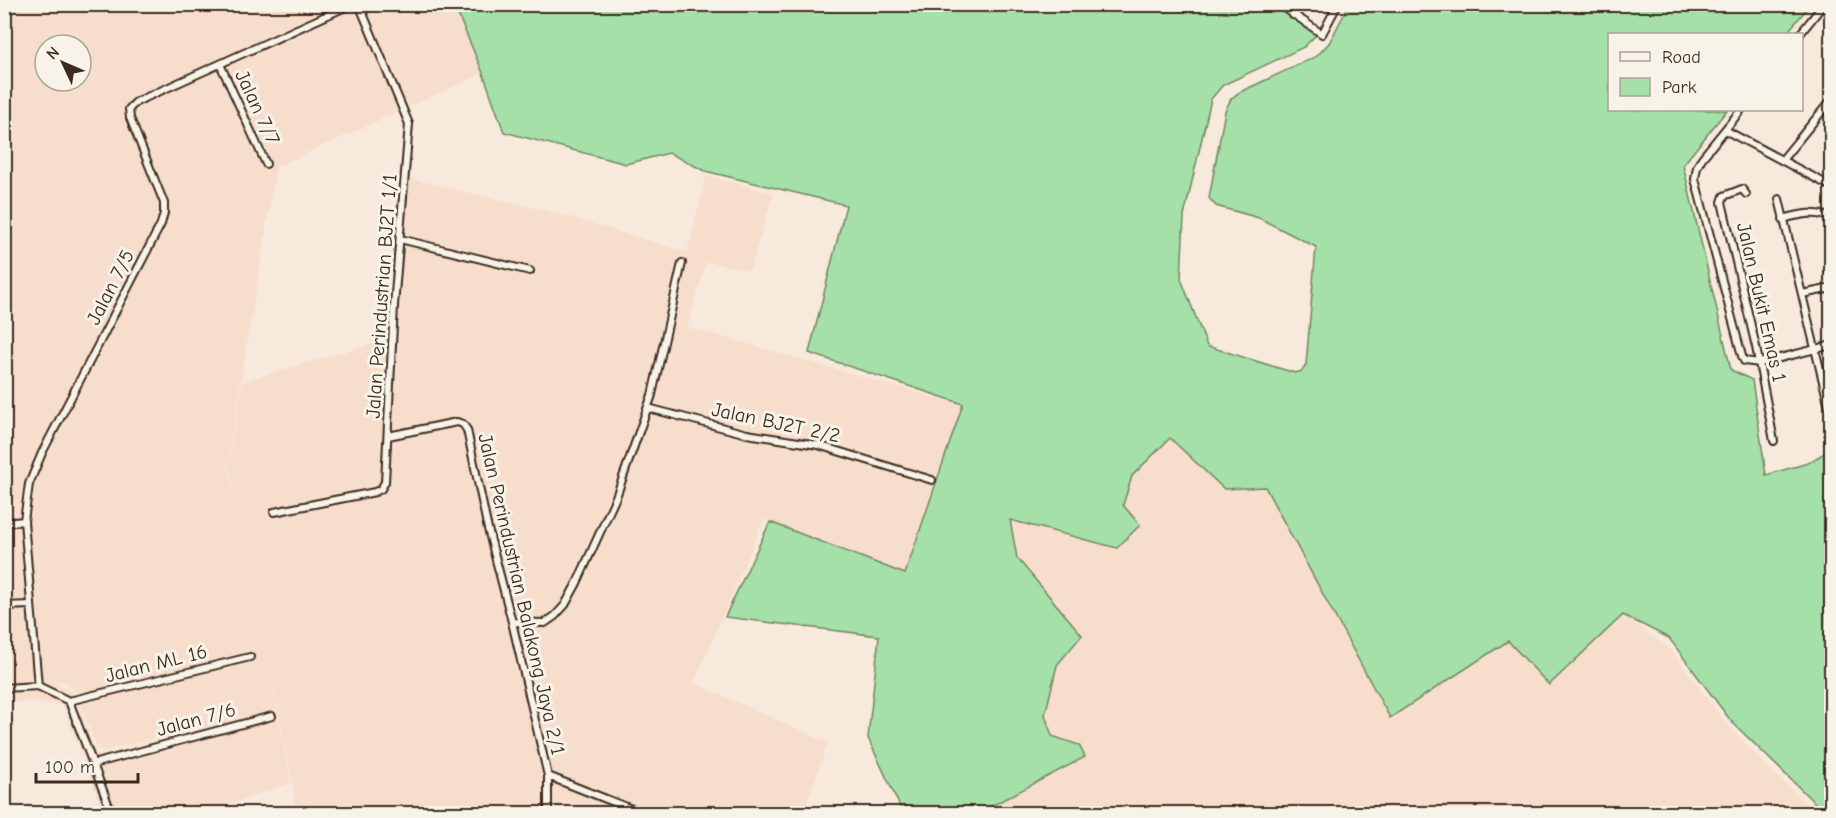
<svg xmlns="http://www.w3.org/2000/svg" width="1836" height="818" viewBox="0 0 1836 818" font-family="'Comic Neue',sans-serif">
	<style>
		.built { fill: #f7ddcc; fill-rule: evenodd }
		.green { fill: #a4e0a7; stroke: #708562; stroke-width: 1.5 }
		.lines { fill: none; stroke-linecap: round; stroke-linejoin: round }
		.street-casing { stroke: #3b2a1e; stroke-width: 10 }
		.street { stroke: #f7f3e8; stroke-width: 6 }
		.labels { text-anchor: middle; stroke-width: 6; stroke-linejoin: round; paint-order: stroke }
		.street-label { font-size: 20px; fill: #3b2a1e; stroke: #f7f3e8 }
	</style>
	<rect width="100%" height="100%" fill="#f7e9db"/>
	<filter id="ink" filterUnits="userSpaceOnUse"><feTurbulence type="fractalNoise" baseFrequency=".0167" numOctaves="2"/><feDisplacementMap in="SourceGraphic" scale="12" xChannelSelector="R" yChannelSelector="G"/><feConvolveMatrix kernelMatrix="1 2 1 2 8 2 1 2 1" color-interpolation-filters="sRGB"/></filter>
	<g filter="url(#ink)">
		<path class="built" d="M 4,5 L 454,5 L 483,73 L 276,167 L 227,464 L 238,515 L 228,463 L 242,382 L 388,339 L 398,176 L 556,213 L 687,252 L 706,176 L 773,193 L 750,270 L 707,262 L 687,327 L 962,405 L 903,577 L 764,519 L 694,683 L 828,743 L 803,813 L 295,813 L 293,784 L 264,642 L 291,783 L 202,813 L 104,813 L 64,707 L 59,704 L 5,701 ZM 45,45 L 81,45 L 81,81 L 45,81 ZM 52,681 L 66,682 L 77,692 L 95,743 L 101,751 L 236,719 L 101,755 L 96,753 L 75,694 Z
			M 1170,438 L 1224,489 L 1265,487 L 1390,717 L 1508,641 L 1549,685 L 1623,615 L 1672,651 L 1723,720 L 1763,763 L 1806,803 L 1796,814 L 978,814 L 1084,757 L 1079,745 L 1052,736 L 1045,715 L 1057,665 L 1082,635 L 1017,558 L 1010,519 L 1123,505 L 1132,476 Z"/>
		<path class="green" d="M 454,5 L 1275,5 L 1317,34 L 1304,47 L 1223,85 L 1211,99 L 1184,216 L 1181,279 L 1207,346 L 1295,373 L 1302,371 L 1306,365 L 1316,247 L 1259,218 L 1216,206 L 1209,198 L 1225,111 L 1231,99 L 1238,93 L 1317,56 L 1329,43 L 1349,5 L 1810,5 L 1786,34 L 1610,34 L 1610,110 L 1727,110 L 1683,165 L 1731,370 L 1752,380 L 1766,475 L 1808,463 L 1831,449 L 1831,813 L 1825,813 L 1731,721 L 1669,638 L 1623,615 L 1549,685 L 1508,641 L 1390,718 L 1265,487 L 1224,489 L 1170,438 L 1132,476 L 1123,505 L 1140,525 L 1117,548 L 1010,520 L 1017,558 L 1082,635 L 1057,665 L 1045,715 L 1052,736 L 1079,745 L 1085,757 L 978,813 L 903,813 L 868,738 L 879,636 L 725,617 L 770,522 L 905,574 L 963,404 L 809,353 L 846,205 L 705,171 L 669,153 L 626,164 L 504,132 L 483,73 Z"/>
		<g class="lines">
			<g class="street-casing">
				<path id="street" d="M 1279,4 L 1322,34 L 1338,4
					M 1293,15 L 1299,4
					M 1800,34 L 1824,4
					M 220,64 L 266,164
					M 1741,110 L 1702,158 L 1697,167 L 1695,179 L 1742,356 L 1744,361 L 1760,363 L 1832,345
					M 1725,130 L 1832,187
					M 1782,160 L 1832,99
					M 1746,194 L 1742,189 L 1724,196 L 1722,202 L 1756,347 L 1774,441
					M 1779,199 L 1832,419
					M 1783,219 C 1798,215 1819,209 1832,220
					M 400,239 L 530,271
					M 1802,294 L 1832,288
					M 648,408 L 747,434 L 818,445 L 932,480
					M 388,436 L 457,422 L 463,424 L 467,430 L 487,525 L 512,622 L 548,776 L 548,814
					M 274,512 L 375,492 L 381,489 L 385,482 L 394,306 L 409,124 L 359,4
					M 4,523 L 24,521
					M 4,606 L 31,605
					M 512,622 L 545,623 L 555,616 L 565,605 L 577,583 L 616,497 L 652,395 L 682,263
					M 38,686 L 24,521 L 29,484 L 42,453 L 161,224 L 164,213 L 164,203 L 130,118 L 129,109 L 136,102 L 352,4
					M 4,688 L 38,686 L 69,701 L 112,814
					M 69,701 L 250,657
					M 93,764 L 272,716
					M 548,776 L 644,814"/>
			</g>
			<use href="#street" class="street"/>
		</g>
	</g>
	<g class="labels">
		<g class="street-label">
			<text transform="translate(258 107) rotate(65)" y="7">Jalan 7/7</text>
			<text transform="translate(110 287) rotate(-63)" y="7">Jalan 7/5</text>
			<text transform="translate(381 296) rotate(-86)" y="7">Jalan Perindustrian BJ2T 1/1</text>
			<text transform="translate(1762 302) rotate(77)" y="7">Jalan Bukit Emas 1</text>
			<text transform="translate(776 422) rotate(12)" y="7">Jalan BJ2T 2/2</text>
			<text transform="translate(522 594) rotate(77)" y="7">Jalan Perindustrian Balakong Jaya 2/1</text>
			<text transform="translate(156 663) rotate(-14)" y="7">Jalan ML 16</text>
			<text transform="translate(196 719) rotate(-15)" y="7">Jalan 7/6</text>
		</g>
	</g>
	<rect width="1836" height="818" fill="none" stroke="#f7f3e8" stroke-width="24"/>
	<rect x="12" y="12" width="1812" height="794" fill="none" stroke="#3b2a1e" stroke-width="2" filter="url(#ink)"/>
	<rect x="1608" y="33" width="195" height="78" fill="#f7f3e8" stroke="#aca397" stroke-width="1.5"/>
	<rect x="1620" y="52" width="30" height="9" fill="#f7f3e8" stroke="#aca397" stroke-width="1.5"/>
	<text x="1662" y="63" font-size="18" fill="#3b2a1e">Road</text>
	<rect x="1620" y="78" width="30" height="18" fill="#a4e0a7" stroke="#aca397" stroke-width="1.5"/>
	<text x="1662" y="93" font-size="18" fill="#3b2a1e">Park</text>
	<g transform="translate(63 63) rotate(314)"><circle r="28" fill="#f7f3e8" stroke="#aca397" stroke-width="1.5"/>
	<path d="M0-4.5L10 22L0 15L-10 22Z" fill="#3b2a1e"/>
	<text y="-9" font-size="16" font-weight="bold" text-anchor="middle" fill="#3b2a1e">N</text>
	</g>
	<path d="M36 773v9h102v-9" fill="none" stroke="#3b2a1e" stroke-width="3"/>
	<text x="45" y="773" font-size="18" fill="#3b2a1e" stroke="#f7f3e8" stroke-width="4.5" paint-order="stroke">100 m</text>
</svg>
